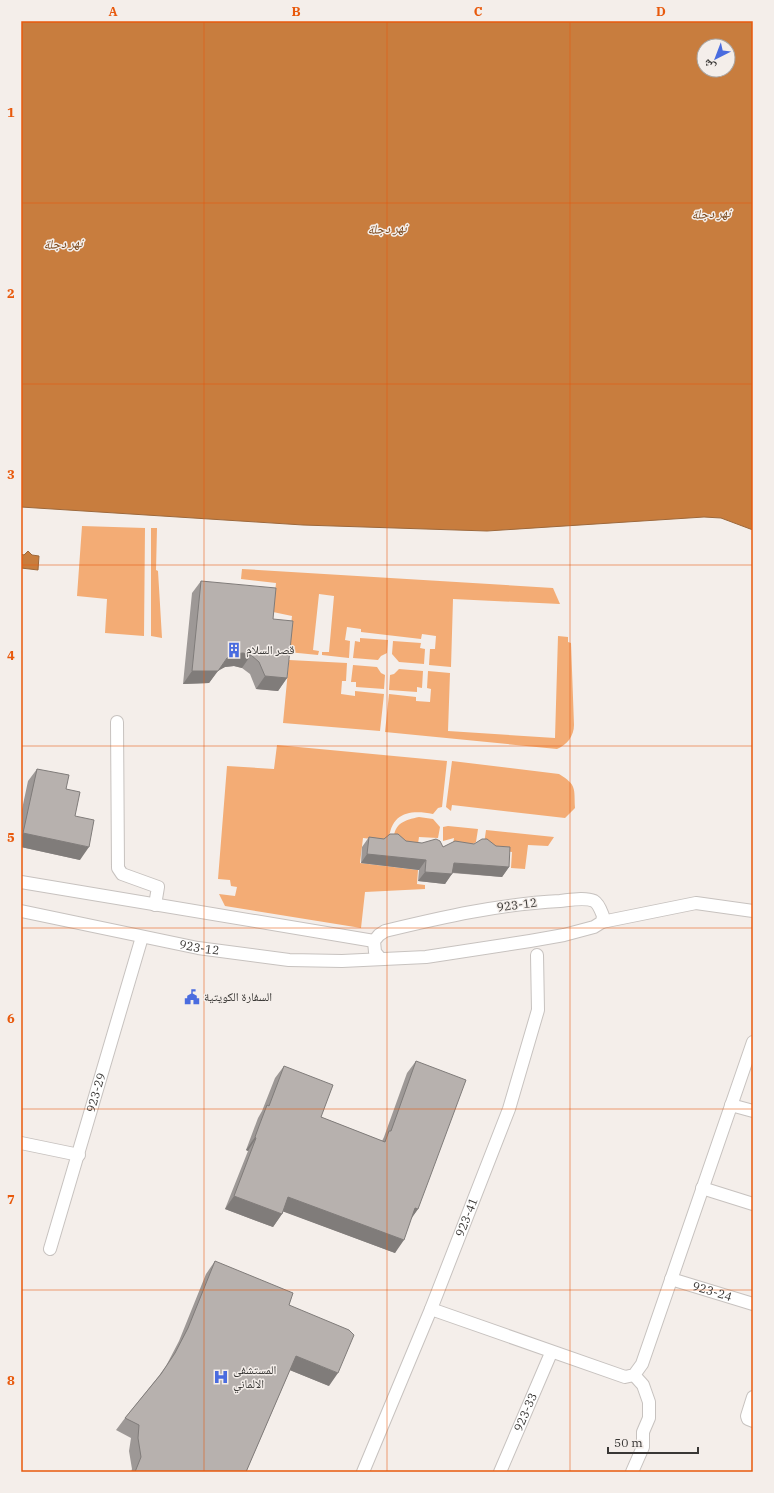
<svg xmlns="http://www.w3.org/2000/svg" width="774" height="1493" viewBox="0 0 774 1493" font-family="'IBM Plex Serif','Noto Naskh Arabic',serif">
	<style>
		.green { fill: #f3ac75 }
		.water { fill: #c87d3e; stroke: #9d683b; fill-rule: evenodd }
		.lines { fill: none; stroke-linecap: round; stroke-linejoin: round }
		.minor-casing { stroke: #c7c2bf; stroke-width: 14 }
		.minor { stroke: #fff; stroke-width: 12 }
		.wall { fill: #9d9896 }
		.shaded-wall { fill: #807c7a }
		.building { fill: #b7b1ae; stroke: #807c7a }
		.grid { fill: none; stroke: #e8590c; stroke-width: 1; stroke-opacity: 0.55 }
		.labels { text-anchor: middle; stroke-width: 3; stroke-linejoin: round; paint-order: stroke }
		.poi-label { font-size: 12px; fill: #393735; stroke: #f4eeea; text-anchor: start }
		.street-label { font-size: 12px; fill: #393735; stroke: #f4eeea }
		.water-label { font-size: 13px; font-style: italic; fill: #7a471a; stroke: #f4eeea }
		.neatline { fill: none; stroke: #e8590c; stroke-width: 1.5 }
		.grid-label { font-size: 13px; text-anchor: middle; font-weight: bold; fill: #e8590c }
	</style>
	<rect width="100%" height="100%" fill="#f4eeea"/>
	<path class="green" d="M 82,526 L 145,528 L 144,636 L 105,633 L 107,599 L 77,596 Z
		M 151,528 L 157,528 L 156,570 L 158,571 L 162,638 L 151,636 Z
		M 242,569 L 553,588 L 560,604 L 453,599 L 451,667 L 429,665 L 430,649 L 435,649 L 436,636 L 422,634 L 421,639 L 361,632 L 361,629 L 347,627 L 345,640 L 350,641 L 349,658 L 322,655 L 322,652 L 329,652 L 334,596 L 319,594 L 313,650 L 319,651 L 318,655 L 288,652 L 292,616 L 273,612 L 276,583 L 241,579 Z
		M 558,636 L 568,637 L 568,642 L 571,643 L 574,725 C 574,736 567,745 557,749 L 385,732 L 389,694 L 416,697 L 416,701 L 430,702 L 431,689 L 427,688 L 428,671 L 450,673 L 448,731 L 555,738 Z
		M 360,638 L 388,640 L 387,653 L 381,656 L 378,660 L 353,658 L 355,641 L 360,642 Z
		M 393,641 L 421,643 L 420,648 L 425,649 L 424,664 L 399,662 L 392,654 Z
		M 289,660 L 347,663 L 346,681 L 342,681 L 341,694 L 355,696 L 355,691 L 384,694 L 380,731 L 283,723 Z
		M 353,665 L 377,667 L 381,673 L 385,675 L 384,689 L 356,687 L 356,682 L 351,682 Z
		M 399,669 L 423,671 L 422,688 L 417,687 L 417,692 L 389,690 L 390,675 L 394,674 Z
		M 277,745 L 447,761 L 442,807 L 438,808 L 433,814 C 410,809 390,813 389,841 L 363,838 L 360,863 L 418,870 L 417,884 L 425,885 L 425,889 L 365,892 L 361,928 L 225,906 L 219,894 L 235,896 L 237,887 L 231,886 L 230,880 L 218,879 L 227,766 L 274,769 Z
		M 452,761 L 559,774 C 577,785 574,788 575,808 L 565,818 L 452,805 L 451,811 L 446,807 Z
		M 419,817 L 433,819 L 440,827 L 438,838 L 419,837 L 418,844 L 394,841 C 393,824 404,820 419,817 Z
		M 448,826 L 478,829 L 476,842 L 473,844 L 453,844 L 454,838 L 443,841 L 443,827 Z
		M 486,830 L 554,837 L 548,846 L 528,845 L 525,869 L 511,868 L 512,852 L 493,850 L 484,844 Z"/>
	<path class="water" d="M 21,21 L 753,21 L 753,530 L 721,518 L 704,517 L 487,531 L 303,525 L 21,507 ZM 704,46 L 728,46 L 728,70 L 704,70 Z
		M 28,551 L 32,555 L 39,556 L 38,570 L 21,568 L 21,554 L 24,555 Z"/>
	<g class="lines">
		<g class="minor-casing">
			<g id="minor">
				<path d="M 117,722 L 118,868 L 122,874 L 158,887 L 155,905"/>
				<path d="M 21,882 L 374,941"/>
				<path id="s1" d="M 21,911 L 198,948 L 289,960 L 342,961 L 426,957 L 530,941 L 564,935 L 594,927 L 602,922 L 603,916 C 601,911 599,904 594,901 C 585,897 570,900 560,901 C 500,904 443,917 385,931 L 379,935 L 374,941 L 375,952 L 380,958"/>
				<path d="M 602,922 L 696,903 L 753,911"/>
				<path d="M 731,1105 L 753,1111"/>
				<path d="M 21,1143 L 79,1155"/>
				<path d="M 702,1188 L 753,1204"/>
				<path id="s2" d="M 50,1249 L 142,937"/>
				<path id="s3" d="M 671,1279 L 753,1304"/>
				<path d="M 431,1309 L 625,1377 L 634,1375 L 642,1364 L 753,1042"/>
				<path d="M 753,1397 L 747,1416 L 748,1419 L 753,1421"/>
				<path id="s4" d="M 363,1472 L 431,1309 L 509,1109 L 538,1010 L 537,955"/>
				<path id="s5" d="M 500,1472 L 551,1353"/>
				<path d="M 632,1472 L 643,1447 L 643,1432 L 649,1418 L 649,1402 L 643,1385 L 634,1375"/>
			</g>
		</g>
		<use href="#minor" class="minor"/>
	</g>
	<path class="wall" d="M 201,581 L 273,619 L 287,678 L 278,691 L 256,689 L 250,674 L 242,668 L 234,666 L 225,667 L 218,670 L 209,683 L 183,684 L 192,593 Z
		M 37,769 L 66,789 L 80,860 L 21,847 L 21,814 L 28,781 Z
		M 369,837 L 384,839 L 406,841 L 443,847 L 509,867 L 502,877 L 452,873 L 445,884 L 418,881 L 419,870 L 361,863 L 362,847 Z
		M 416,1061 L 418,1209 L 412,1217 L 395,1253 L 283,1211 L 282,1214 L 273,1227 L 225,1209 L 248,1151 L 246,1150 L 258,1118 L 262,1111 L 275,1078 L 284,1066 L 321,1117 L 382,1141 L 384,1137 L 407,1073 Z
		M 215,1261 L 289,1305 L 329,1386 L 290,1370 L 246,1472 L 131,1472 L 132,1469 L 129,1451 L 131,1438 L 116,1430 L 125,1418 L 158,1377 L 166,1366 L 179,1341 L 206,1274 Z"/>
	<path class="shaded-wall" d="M 243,653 L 251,655 L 242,668 L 234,666 L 225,667 L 218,671 L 227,658 L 234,654 Z
		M 192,671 L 218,671 L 209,683 L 183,684 Z
		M 265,676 L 287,678 L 278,691 L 256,689 Z
		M 23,833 L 89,847 L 80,860 L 21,847 L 21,837 Z
		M 367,854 L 426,860 L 419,870 L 361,863 Z
		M 454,863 L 509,867 L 502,877 L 447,872 Z
		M 425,872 L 452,874 L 445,884 L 418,881 Z
		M 255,1137 L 256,1138 L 248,1151 L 246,1150 Z
		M 234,1196 L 282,1214 L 273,1227 L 225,1209 Z
		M 288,1197 L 404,1240 L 395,1253 L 279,1210 Z
		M 415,1208 L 418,1209 L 409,1222 Z
		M 296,1356 L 338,1373 L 329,1386 L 287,1369 Z"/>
	<path class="building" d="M 201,581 L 276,588 L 273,619 L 293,621 L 287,678 L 265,676 L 259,662 L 251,655 L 243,653 L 234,654 L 227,658 L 218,671 L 192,671 Z
		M 37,769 L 69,775 L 66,789 L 80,792 L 75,816 L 94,820 L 89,847 L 23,833 Z
		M 390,834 L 398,834 L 406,841 L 422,843 L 436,839 L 440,841 L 443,847 L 455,841 L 474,844 L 482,839 L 487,839 L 496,846 L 510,847 L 509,867 L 454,863 L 452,874 L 425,872 L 426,860 L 367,854 L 369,837 L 384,839 Z
		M 416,1061 L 466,1080 L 430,1177 L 418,1209 L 415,1208 L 404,1240 L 288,1197 L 282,1214 L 234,1196 L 256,1138 L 255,1137 L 259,1126 L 267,1105 L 269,1106 L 284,1066 L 333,1085 L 321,1117 L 385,1142 L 389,1131 L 391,1131 Z
		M 215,1261 L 293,1293 L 289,1305 L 349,1330 L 354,1335 L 338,1373 L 296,1356 L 246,1472 L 135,1472 L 141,1457 L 138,1438 L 139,1425 L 125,1418 L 161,1374 L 175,1353 L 188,1328 Z"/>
	<path class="grid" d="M 204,21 L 204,1472M 387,21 L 387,1472M 570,21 L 570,1472M 21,203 L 753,203M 21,384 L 753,384M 21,565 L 753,565M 21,746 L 753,746M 21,928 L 753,928M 21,1109 L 753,1109M 21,1290 L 753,1290"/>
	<defs>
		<g id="building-bare" transform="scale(1.2)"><path d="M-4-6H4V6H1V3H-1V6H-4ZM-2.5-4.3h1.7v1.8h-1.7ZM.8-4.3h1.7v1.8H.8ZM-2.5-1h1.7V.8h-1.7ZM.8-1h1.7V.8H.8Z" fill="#4a6cdf" stroke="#f4eeea" stroke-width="2.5" paint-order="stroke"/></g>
		<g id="civic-bare" transform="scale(1.2)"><path d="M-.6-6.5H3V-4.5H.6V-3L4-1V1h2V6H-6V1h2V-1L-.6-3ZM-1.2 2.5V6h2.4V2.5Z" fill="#4a6cdf" stroke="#f4eeea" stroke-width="2.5" paint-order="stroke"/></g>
		<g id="hospital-bare" transform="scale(1.2)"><path d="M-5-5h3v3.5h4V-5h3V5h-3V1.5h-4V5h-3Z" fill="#4a6cdf" stroke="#f4eeea" stroke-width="2.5" paint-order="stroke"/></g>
	</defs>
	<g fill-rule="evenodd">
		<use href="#building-bare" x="234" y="650"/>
		<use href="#civic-bare" x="192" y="997"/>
		<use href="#hospital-bare" x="221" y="1377"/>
	</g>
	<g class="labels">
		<g class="poi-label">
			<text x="246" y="654">قصر السلام</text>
			<text x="204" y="1001">السفارة الكويتية</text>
			<text x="233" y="1374">المستشفى<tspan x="233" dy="14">الالماني</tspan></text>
		</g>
		<g class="street-label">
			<text transform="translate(517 905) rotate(-7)" y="4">923-12</text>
			<text dy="4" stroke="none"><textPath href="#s1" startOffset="182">923-12</textPath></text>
			<text dy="4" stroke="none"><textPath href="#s2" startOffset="163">923-29</textPath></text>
			<text dy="4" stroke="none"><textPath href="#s4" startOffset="275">923-41</textPath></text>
			<text dy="4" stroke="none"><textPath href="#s3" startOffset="43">923-24</textPath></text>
			<text dy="4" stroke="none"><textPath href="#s5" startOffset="65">923-33</textPath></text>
		</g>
		<g class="water-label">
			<text transform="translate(711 213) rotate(-3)" y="5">نهر دجلة</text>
			<text transform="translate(387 228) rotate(-3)" y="5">نهر دجلة</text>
			<text transform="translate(63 243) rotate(-3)" y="5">نهر دجلة</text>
		</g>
	</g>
	<rect width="774" height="1493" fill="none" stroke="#f4eeea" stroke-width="44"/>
	<g transform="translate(716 58) rotate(222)"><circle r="19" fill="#f4eeea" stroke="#a9a5a2"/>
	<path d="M0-3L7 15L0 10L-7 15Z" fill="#4a6cdf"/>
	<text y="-6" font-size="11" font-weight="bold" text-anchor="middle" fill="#393735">ش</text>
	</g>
	<path d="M608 1447v6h90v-6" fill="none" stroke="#393735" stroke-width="2"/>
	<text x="614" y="1447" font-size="12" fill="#393735" stroke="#f4eeea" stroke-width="3" paint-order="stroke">50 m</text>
	<rect x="22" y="22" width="730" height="1449" class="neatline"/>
	<g class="grid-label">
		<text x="113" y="16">A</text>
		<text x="296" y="16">B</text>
		<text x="478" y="16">C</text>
		<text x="661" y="16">D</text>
		<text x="11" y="117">1</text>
		<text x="11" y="298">2</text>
		<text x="11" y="479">3</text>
		<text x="11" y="660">4</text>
		<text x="11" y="842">5</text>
		<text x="11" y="1023">6</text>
		<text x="11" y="1204">7</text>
		<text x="11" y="1385">8</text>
	</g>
</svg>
